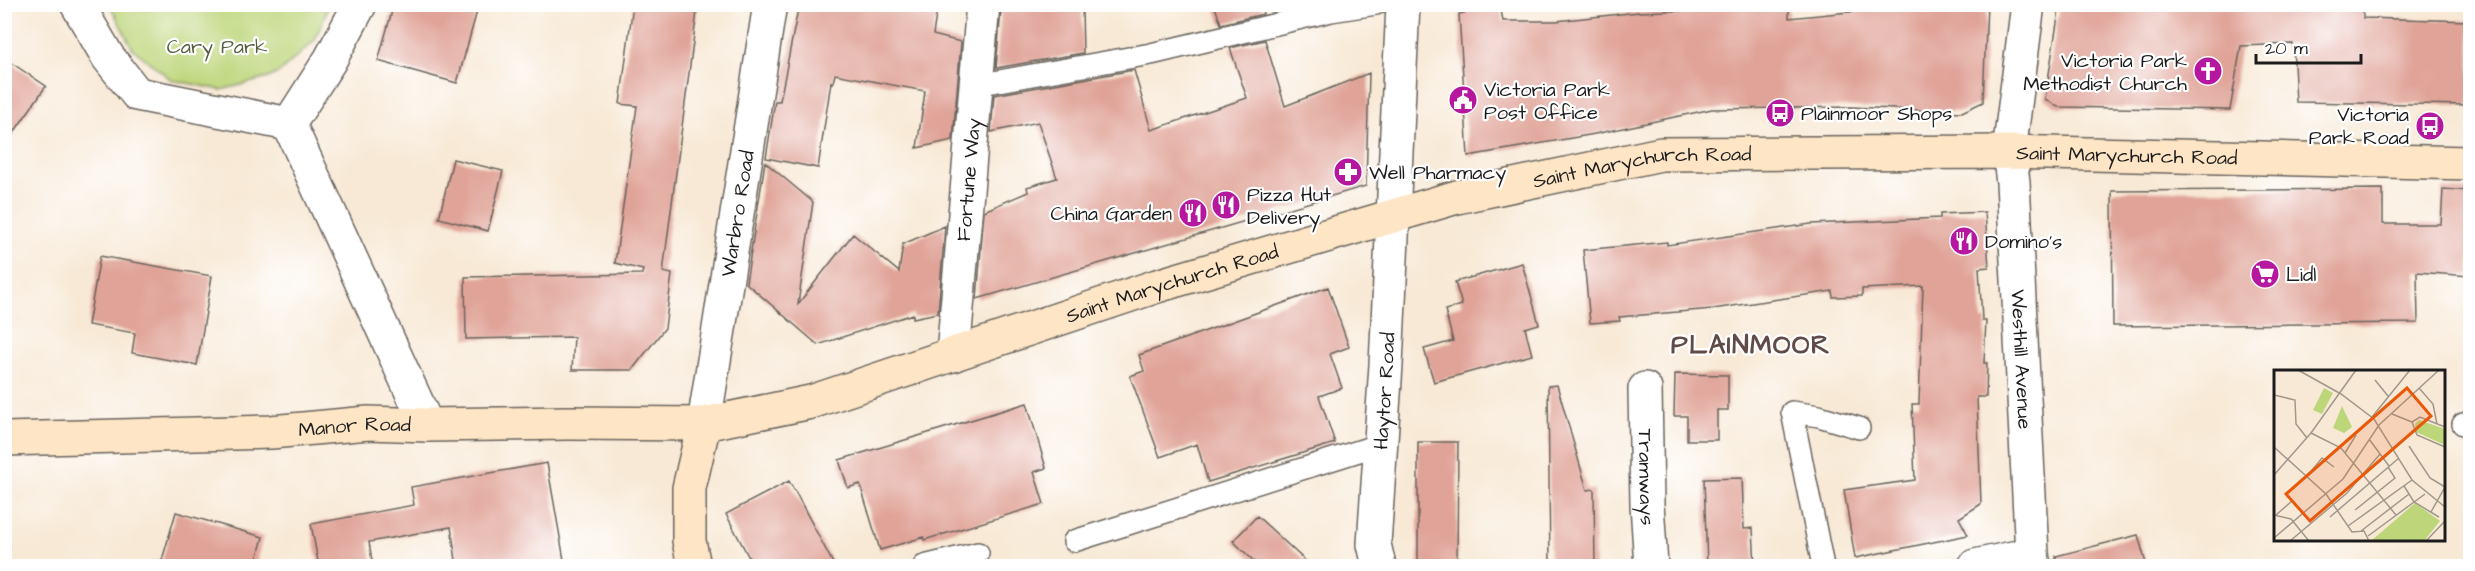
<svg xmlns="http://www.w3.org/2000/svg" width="2475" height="571" viewBox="0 0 2475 571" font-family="'Architects Daughter',sans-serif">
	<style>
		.green { fill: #bed67a; stroke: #6d794b; stroke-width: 1.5 }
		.building { fill: #e0a397 }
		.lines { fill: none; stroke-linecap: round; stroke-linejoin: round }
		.lane-casing { stroke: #69645d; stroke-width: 24 }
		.street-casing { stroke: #69645d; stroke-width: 36 }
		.secondary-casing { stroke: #69645d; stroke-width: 36 }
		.lane { stroke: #fff; stroke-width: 21 }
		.street { stroke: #fff; stroke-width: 33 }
		.secondary { stroke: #fee5c5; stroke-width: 33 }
		.labels { text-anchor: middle; stroke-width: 4.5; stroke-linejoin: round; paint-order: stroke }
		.park-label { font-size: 20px; fill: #555d3d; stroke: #fff }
		.poi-label { font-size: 20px; fill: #1c1c1c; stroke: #fff; text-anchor: start }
		.street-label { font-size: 20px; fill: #1c1c1c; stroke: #fff }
		.district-label { font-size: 26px; font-weight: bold; letter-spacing: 1.5px; fill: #614b47; stroke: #fff }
		.inset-road { fill: none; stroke: #a0978c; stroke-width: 1.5 }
		.view { fill: #e8590c; fill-opacity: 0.15; stroke: #e8590c; stroke-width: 3 }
		.inset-edge { fill: none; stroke: #1c1c1c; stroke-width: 3 }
	</style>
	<rect width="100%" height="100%" fill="#fff"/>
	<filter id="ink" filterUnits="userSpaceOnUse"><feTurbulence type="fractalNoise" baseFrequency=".0167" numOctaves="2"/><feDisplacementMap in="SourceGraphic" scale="12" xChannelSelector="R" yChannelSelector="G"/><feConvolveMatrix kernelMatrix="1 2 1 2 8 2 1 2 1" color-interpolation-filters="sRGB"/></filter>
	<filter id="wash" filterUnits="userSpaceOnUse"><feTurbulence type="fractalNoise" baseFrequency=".008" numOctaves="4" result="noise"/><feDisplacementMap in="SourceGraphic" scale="24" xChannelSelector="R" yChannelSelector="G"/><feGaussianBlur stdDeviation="1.35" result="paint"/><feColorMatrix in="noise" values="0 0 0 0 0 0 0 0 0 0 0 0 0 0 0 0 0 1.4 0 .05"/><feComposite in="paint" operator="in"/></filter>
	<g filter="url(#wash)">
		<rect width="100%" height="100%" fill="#f8e9d6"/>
		<path class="green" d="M 110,5 L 329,5 L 315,40 L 280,72 L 268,78 L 221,90 L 172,80 L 133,49 Z"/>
		<g id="blocks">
			<path class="building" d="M 394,4 L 479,4 L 457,83 L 378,61 Z
				M 633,4 L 698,4 L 663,272 L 672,274 L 665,328 L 632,370 L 572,370 L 574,337 L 466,339 L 465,277 L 642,274 L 643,270 L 615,263 L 637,106 L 620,104 Z
				M 799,4 L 919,4 L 937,8 L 933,35 L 961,42 L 953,140 L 917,148 L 925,91 L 835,74 L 833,83 L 831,82 L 818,168 L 766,158 L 775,101 L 780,101 Z
				M 1214,4 L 1262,4 L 1263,14 L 1221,24 Z
				M 1696,4 L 1747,4 L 1789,10 L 1789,18 L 1890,8 L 1890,4 L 1987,4 L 1983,102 L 1962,112 L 1851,107 L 1712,109 L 1595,134 L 1468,156 L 1459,14 L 1500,5 L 1503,21 L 1556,21 L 1639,12 L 1696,10 Z
				M 2060,4 L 2363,4 L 2363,18 L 2470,21 L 2470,105 L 2296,102 L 2293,44 L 2241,46 L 2230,110 L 2058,107 L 2045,99 Z
				M 1082,7 L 1083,53 L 996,68 L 1001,10 Z
				M 1265,40 L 1285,106 L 1369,73 L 1366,186 L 977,299 L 984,211 L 1028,192 L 1027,187 L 1057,178 L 1038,122 L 991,132 L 994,95 L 1134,70 L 1151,130 L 1247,98 L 1230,48 Z
				M 4,58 L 46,86 L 4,147 Z
				M 453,159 L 503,171 L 488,231 L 439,218 Z
				M 765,162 L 813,202 L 798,304 L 853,234 L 899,272 L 903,244 L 945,226 L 938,313 L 913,318 L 913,314 L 818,345 L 746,283 Z
				M 2383,189 L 2383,224 L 2441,224 L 2443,189 L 2470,191 L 2470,276 L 2417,272 L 2418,323 L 2113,326 L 2112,191 Z
				M 1985,212 L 1989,267 L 1979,268 L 1982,320 L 1986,320 L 1984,363 L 1987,363 L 1986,397 L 1977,397 L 1981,504 L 1959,518 L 1968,535 L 1855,558 L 1844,490 L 1915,480 L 1912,404 L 1919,404 L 1923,286 L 1862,289 L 1862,296 L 1833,297 L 1832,291 L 1713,309 L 1619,317 L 1620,321 L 1590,323 L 1583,250 L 1667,242 L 1667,245 L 1811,224 L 1940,218 L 1940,214 Z
				M 100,256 L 212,276 L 197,365 L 132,353 L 135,333 L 88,325 Z
				M 1522,263 L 1539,324 L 1525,328 L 1532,355 L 1434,382 L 1424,349 L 1453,341 L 1445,310 L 1462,305 L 1455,282 Z
				M 1328,287 L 1349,347 L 1330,354 L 1342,388 L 1319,396 L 1335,443 L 1208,482 L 1197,444 L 1160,457 L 1130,376 L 1144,371 L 1139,355 Z
				M 1675,374 L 1728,375 L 1728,410 L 1717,410 L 1717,440 L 1687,440 L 1687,416 L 1674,416 Z
				M 1557,385 L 1587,490 L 1594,489 L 1595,567 L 1550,567 L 1548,386 Z
				M 1027,403 L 1046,468 L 1034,472 L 1044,504 L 924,540 L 924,537 L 880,550 L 860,484 L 848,488 L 839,460 Z
				M 1418,442 L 1458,442 L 1457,567 L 1418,567 Z
				M 547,463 L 564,560 L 525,567 L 457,567 L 451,527 L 369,542 L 373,567 L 319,567 L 311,524 L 414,505 L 411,487 Z
				M 1742,478 L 1744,529 L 1753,528 L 1755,567 L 1707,567 L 1704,479 Z
				M 789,481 L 797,495 L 835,567 L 754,567 L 726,514 Z
				M 176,512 L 263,537 L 255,567 L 160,567 Z
				M 1257,516 L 1312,567 L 1260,567 L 1233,541 Z
				M 2138,535 L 2147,567 L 2057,567 L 2056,556 Z"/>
		</g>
	</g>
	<g filter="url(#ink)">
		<use href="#blocks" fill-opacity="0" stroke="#69645d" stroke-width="1.5"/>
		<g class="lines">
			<g class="lane-casing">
				<path id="lane" d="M 976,85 L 1151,54 L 1331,11 L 1376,4
					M 2463,424 L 2470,422
					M 1074,541 L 1381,444
					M 924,566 L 978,553
					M 1823,566 L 1792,412 L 1819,416 L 1859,428"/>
			</g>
			<g class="street-casing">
				<g id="street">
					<path d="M 77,4 L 108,57 L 137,94 L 289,124"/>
					<path id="s1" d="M 2028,4 L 2009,152 L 2013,182 L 2032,554 L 2034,566"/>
					<path d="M 289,124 L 427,425"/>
					<path d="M 289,124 L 330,60 L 360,4"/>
					<path id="s2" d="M 953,355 L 983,4"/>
					<path id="s3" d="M 1645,389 L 1647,504 L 1651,566"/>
					<path id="s4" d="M 704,424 L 770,4"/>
					<path id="s5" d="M 1379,566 L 1374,544 L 1386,365 L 1403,4"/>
					<path d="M 1975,566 L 2032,554"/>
				</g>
			</g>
			<g class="secondary-casing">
				<g id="secondary">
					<path id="s6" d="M 4,439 L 271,432 L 368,423 L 427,425 L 568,423 L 704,424 L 811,402 L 1157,286 L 1457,197 L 1661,154 L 2009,152 L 2470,163"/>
					<path d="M 694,566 L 689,541 L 689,488 L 704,424"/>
				</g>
			</g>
			<use href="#lane" class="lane"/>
			<use href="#street" class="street"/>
			<use href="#secondary" class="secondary"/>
		</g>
	</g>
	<defs>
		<g id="church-disc" transform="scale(1.5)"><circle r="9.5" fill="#b5179e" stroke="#fff"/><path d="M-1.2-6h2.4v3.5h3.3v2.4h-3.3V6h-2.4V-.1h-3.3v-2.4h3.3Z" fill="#fff"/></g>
		<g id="civic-disc" transform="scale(1.5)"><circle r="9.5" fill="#b5179e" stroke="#fff"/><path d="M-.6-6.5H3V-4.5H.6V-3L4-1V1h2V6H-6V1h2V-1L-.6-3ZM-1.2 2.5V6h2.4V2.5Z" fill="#fff"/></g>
		<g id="bus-disc" transform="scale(1.5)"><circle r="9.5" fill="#b5179e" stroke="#fff"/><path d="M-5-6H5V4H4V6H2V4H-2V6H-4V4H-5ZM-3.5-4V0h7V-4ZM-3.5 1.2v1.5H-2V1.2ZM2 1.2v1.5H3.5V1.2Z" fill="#fff"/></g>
		<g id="pharmacy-disc" transform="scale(1.5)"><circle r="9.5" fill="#b5179e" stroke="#fff"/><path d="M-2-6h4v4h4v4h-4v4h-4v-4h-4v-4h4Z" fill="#fff"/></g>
		<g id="restaurant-disc" transform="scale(1.5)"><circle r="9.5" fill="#b5179e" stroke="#fff"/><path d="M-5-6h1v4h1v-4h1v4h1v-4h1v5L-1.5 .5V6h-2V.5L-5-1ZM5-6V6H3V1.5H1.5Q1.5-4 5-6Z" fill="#fff"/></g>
		<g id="supermarket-disc" transform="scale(1.5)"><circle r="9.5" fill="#b5179e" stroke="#fff"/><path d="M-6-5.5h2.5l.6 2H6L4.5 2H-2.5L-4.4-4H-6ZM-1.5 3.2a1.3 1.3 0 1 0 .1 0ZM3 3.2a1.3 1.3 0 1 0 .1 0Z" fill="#fff"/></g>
	</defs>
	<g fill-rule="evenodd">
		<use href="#church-disc" x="2208" y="71"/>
		<use href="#civic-disc" x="1463" y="100"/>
		<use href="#bus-disc" x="1780" y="113"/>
		<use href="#bus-disc" x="2430" y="126"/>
		<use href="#pharmacy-disc" x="1348" y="172"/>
		<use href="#restaurant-disc" x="1226" y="205"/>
		<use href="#restaurant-disc" x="1193" y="213"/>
		<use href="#restaurant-disc" x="1964" y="241"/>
		<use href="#supermarket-disc" x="2265" y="274"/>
	</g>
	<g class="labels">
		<g class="park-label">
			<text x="217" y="53">Cary Park</text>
		</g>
		<g class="poi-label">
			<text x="2187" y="67" text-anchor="end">Victoria Park<tspan x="2187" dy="23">Methodist Church</tspan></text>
			<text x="1484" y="96">Victoria Park<tspan x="1484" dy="23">Post Office</tspan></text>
			<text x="1801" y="120">Plainmoor Shops</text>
			<text x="2409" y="121" text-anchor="end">Victoria<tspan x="2409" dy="23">Park Road</tspan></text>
			<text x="1369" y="179">Well Pharmacy</text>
			<text x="1247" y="201">Pizza Hut<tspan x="1247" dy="23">Delivery</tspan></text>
			<text x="1172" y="220" text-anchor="end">China Garden</text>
			<text x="1985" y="248">Domino's</text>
			<text x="2286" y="281">Lidl</text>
		</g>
		<g class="street-label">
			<text dy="7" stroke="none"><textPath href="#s6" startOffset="2162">Saint Marychurch Road</textPath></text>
			<text dy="7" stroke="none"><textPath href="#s6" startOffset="1676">Saint Marychurch Road</textPath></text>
			<text dy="7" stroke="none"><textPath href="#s2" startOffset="176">Fortune Way</textPath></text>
			<text dy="7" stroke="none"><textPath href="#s4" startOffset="213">Warbro Road</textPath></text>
			<text dy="7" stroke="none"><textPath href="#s6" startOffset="1190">Saint Marychurch Road</textPath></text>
			<text dy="7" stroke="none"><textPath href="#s1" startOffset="357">Westhill Avenue</textPath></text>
			<text dy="7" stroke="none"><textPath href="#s5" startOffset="176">Haytor Road</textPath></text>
			<text dy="7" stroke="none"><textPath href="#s6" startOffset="351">Manor Road</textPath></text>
			<text dy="7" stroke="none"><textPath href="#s3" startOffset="88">Tramways</textPath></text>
		</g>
		<g class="district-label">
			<text x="1751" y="353">PLAINMOOR</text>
		</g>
	</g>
	<g transform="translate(2274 370)">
		<rect width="171" height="171" fill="#f8e9d6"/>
		<path d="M 50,18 L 59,23 L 48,44 L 39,40 ZM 68,36 L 78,57 L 70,63 L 59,58 ZM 145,50 L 171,59 L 171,75 L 142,62 L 141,54 ZM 141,133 L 166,151 L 150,171 L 97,171 Z" fill="#bed67a"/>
		<path class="inset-road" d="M 24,0 L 67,24 L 100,49 L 138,110 L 171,137M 101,10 L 114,26M 145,18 L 159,34 L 163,54M 0,25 L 21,30 L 22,54 L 33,68M 118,44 L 138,52M 98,47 L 136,0M 138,52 L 143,65 L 171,77M 138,52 L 146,47 L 171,57M 37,63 L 67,78 L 122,145M 95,69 L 115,96M 135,76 L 156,108 L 171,117M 0,77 L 52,124 L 78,162 L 90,161 L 95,171M 71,83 L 82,65M 0,105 L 37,63 L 82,0M 34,105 L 48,88 L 60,97M 130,116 L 140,132 L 165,147M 81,140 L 121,108 L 114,97M 157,142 L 171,117M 0,145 L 17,149 L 35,171M 2,145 L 19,130M 56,147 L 125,88M 74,156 L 138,110M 87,161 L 135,124M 94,166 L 151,124M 0,168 L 69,109 L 105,55 L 165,0M 16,171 L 73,123 L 106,84M 152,171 L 171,151"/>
		<path class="view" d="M 133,18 L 157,46 L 36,151 L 12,124 Z"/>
		<rect width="171" height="171" class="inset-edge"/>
	</g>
	<rect width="2475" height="571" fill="none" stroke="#fff" stroke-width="24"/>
	<path d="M2256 54v9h105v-9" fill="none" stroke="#1c1c1c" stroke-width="3"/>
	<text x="2265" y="54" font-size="18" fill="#1c1c1c" stroke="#ffffff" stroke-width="4.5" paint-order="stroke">20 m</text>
</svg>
